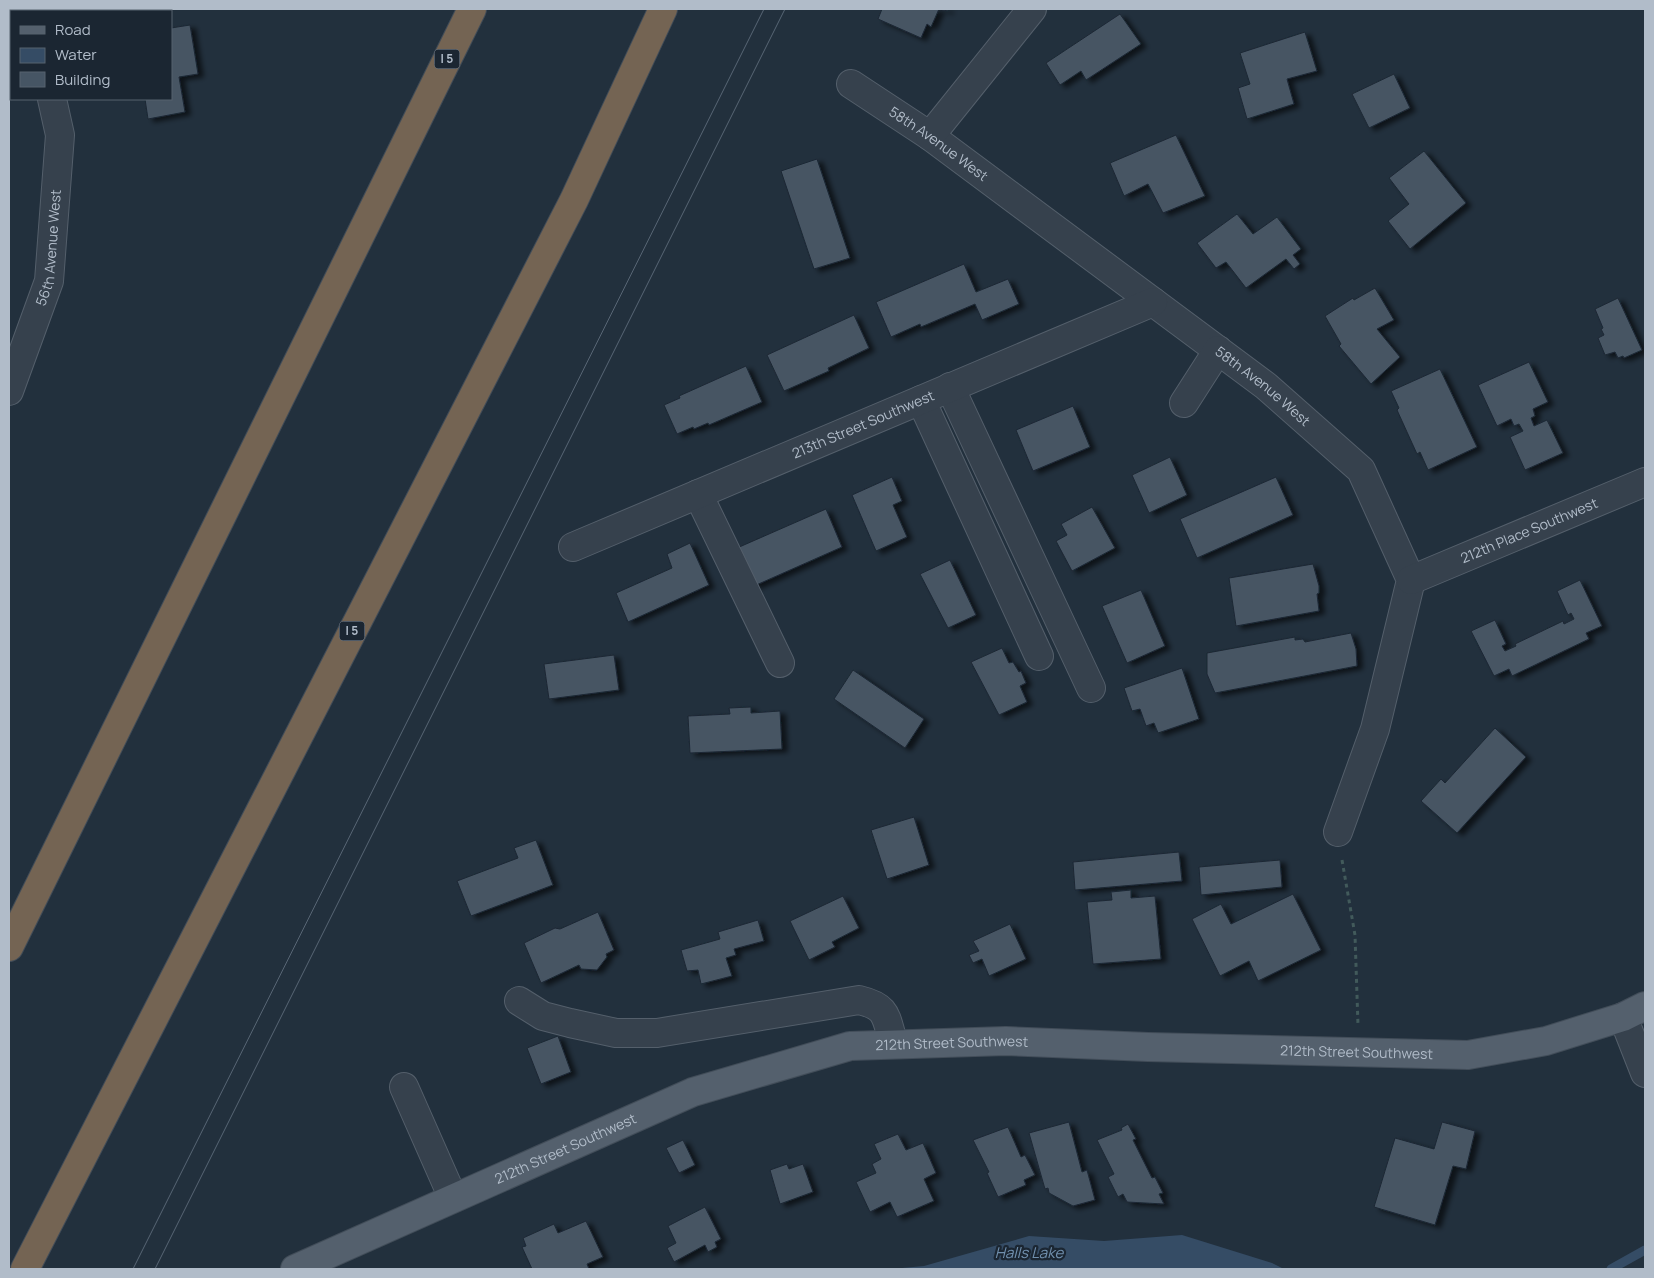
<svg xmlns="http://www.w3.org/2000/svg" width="1654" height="1278" viewBox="0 0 1654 1278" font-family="Manrope,sans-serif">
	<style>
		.water { fill: #354c65 }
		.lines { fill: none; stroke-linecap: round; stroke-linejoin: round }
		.stream { stroke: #354c65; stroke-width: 9 }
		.building { fill: #465564; stroke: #1d2834; filter: url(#shadow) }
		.minor-casing { stroke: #545f6b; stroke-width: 30 }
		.major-casing { stroke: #424d59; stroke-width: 30 }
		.highway-casing { stroke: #414c58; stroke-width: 30 }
		.path { stroke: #425a5b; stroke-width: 3; stroke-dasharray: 4 4; stroke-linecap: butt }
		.minor { stroke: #36414d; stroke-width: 28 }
		.major { stroke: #54606d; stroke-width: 28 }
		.highway { stroke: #746453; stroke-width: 28 }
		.tram { stroke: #586675; stroke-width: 1 }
		.labels { text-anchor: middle; stroke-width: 4.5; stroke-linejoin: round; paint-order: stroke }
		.shield { fill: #1b2632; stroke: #848f9c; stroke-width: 1 }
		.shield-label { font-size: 12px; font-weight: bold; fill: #b1bcc9 }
		.street-label { font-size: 14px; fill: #b1bcc9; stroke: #1b2632 }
		.water-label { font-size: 15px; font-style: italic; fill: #708fad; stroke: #1b2632 }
	</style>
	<defs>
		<filter id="shadow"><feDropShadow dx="5.5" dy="3" stdDeviation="2.5" flood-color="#0009"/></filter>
	</defs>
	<rect width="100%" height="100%" fill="#22303d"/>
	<path class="water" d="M 1182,1235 L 1272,1263 L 1284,1269 L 891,1269 L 924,1266 L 1029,1236 L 1104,1241 Z"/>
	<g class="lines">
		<path class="stream" d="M 1611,1269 L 1645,1250"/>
	</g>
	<path class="building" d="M 101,9 L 153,9 L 147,11 L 102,11 Z
		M 882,9 L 948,9 L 948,11 L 939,9 L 931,27 L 927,24 L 921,38 L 878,19 Z
		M 1120,14 L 1141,44 L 1086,80 L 1081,71 L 1060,85 L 1046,63 Z
		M 190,25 L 198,74 L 179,77 L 185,112 L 148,119 L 145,99 L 171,99 L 171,28 Z
		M 1305,32 L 1317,71 L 1287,79 L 1294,104 L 1247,119 L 1238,88 L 1250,84 L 1240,53 Z
		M 1394,74 L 1410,108 L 1369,128 L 1352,94 Z
		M 1176,135 L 1205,196 L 1163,213 L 1148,184 L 1124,196 L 1110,163 Z
		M 1424,151 L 1466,203 L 1410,249 L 1388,221 L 1409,204 L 1389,178 Z
		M 817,159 L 850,258 L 814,269 L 781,171 Z
		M 1237,214 L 1253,234 L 1277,217 L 1301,249 L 1293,255 L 1300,264 L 1294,269 L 1286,259 L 1246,288 L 1226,262 L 1216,268 L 1197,243 Z
		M 964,264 L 976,292 L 1008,279 L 1019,304 L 982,320 L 975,304 L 921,327 L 920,324 L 891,337 L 876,302 Z
		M 1375,288 L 1394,320 L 1377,329 L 1400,357 L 1371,384 L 1339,346 L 1341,344 L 1325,316 L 1353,298 L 1354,300 Z
		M 1618,298 L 1642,350 L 1624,358 L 1623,356 L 1618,358 L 1615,352 L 1605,355 L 1598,338 L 1604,335 L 1601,329 L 1603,328 L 1595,309 Z
		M 854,315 L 869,348 L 828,368 L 829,371 L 784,391 L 767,355 Z
		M 1529,362 L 1548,402 L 1533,409 L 1535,416 L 1531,418 L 1534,426 L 1547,420 L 1563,453 L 1525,470 L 1510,437 L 1523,431 L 1519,424 L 1514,426 L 1511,419 L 1497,426 L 1478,385 Z
		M 746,366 L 762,402 L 709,425 L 708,423 L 694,429 L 693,427 L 677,434 L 664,405 L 680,398 L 679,396 Z
		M 1440,369 L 1477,447 L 1428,470 L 1420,452 L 1417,454 L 1397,410 L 1399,408 L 1391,391 Z
		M 1073,406 L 1090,447 L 1033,471 L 1016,430 Z
		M 1170,457 L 1187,495 L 1149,513 L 1132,475 Z
		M 892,477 L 902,501 L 893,505 L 907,537 L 876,551 L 852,495 Z
		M 1276,477 L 1293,515 L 1197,558 L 1180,519 Z
		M 1092,507 L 1115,548 L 1072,571 L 1056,541 L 1067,535 L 1061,524 Z
		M 826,509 L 842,547 L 754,586 L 737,548 Z
		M 690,543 L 709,585 L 628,622 L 616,593 L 672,568 L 667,554 Z
		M 950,560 L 976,615 L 948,628 L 920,574 Z
		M 1313,564 L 1319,586 L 1319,593 L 1317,594 L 1319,611 L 1236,626 L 1229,578 Z
		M 1580,580 L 1602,626 L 1586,633 L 1589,639 L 1512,676 L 1509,669 L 1494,676 L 1471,631 L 1495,620 L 1506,644 L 1502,646 L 1505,651 L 1516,646 L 1515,644 L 1563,621 L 1564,624 L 1574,619 L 1571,613 L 1568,615 L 1557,591 Z
		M 1141,590 L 1165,646 L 1127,663 L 1102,606 Z
		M 1351,633 L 1356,649 L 1357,666 L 1215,693 L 1207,674 L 1207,653 L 1295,637 L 1295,640 L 1303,639 L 1305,642 Z
		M 1002,648 L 1009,663 L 1013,662 L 1019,672 L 1021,671 L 1026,683 L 1020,686 L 1027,702 L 999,715 L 971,662 Z
		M 614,655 L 619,690 L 549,699 L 544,664 Z
		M 1182,668 L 1199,719 L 1158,733 L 1154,723 L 1146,726 L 1140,709 L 1132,711 L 1124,688 Z
		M 853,670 L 924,719 L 905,748 L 834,699 Z
		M 751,707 L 751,713 L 780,711 L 782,749 L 690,753 L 688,716 L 730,714 L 729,708 Z
		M 1495,728 L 1526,757 L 1457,833 L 1421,801 L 1441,779 L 1445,783 Z
		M 914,817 L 929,865 L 887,879 L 871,830 Z
		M 536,840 L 553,885 L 471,916 L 457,881 L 518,858 L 514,848 Z
		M 1179,852 L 1182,881 L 1075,890 L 1073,862 Z
		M 1280,860 L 1282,887 L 1201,895 L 1199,867 Z
		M 1131,890 L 1131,898 L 1155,896 L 1161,959 L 1093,964 L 1087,902 L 1112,900 L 1111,892 Z
		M 1293,894 L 1321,950 L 1258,981 L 1249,961 L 1220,976 L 1192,919 L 1221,904 L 1231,924 Z
		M 843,896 L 859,928 L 832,942 L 835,947 L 809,960 L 790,921 Z
		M 598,912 L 614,950 L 606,954 L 607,957 L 597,970 L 581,969 L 579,965 L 541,983 L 524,943 L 555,928 L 560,929 Z
		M 758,920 L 764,941 L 734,949 L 736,955 L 726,958 L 732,976 L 701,984 L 698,970 L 687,971 L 681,950 L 720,939 L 718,932 Z
		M 1010,924 L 1026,959 L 989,976 L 982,959 L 973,963 L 969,955 L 979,951 L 973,941 Z
		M 558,1036 L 571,1072 L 541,1084 L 527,1048 Z
		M 1069,1122 L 1082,1172 L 1087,1170 L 1095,1200 L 1073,1206 L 1049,1193 L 1048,1188 L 1045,1189 L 1029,1133 Z
		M 1442,1122 L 1475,1131 L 1466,1169 L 1453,1166 L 1435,1225 L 1374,1207 L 1395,1138 L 1434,1149 Z
		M 1128,1124 L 1136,1139 L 1133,1140 L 1152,1178 L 1155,1177 L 1163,1193 L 1159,1194 L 1164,1204 L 1127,1202 L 1123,1194 L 1118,1197 L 1108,1177 L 1114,1174 L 1097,1140 L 1122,1130 L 1121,1128 Z
		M 1008,1127 L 1021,1157 L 1025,1155 L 1035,1175 L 1024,1180 L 1026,1185 L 998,1197 L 987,1173 L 989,1172 L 973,1140 Z
		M 898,1134 L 906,1150 L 923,1143 L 936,1173 L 924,1179 L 934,1201 L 897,1217 L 890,1202 L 870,1212 L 856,1182 L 876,1173 L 872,1164 L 881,1159 L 874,1144 Z
		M 683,1140 L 695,1165 L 679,1173 L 666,1148 Z
		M 787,1164 L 789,1169 L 803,1164 L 813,1192 L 780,1204 L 770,1170 Z
		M 705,1207 L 721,1239 L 715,1242 L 717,1247 L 708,1252 L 705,1245 L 674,1262 L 667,1248 L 676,1243 L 668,1226 Z
		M 586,1221 L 603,1257 L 587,1264 L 589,1269 L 532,1269 L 522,1247 L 526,1246 L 523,1238 L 554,1224 L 558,1233 Z"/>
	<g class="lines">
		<g class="minor-casing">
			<g id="minor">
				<path d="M 29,9 L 30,11"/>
				<path id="s1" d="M 851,84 L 930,136 L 1266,386 L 1361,470 L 1411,580 L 1375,729 L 1338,832"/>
				<path d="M 930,136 L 1032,9"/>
				<path d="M 950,387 L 1091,688"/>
				<path id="s2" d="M 9,391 L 49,281 L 60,135 L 52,99"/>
				<path d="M 921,400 L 1039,656"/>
				<path d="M 1184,403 L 1218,350"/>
				<path d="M 698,494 L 780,663"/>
				<path id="s3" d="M 573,547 L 1153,302"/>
				<path id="s4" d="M 1411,580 L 1645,482"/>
				<path d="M 519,1001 L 543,1016 L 570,1023 L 616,1033 L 657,1033 L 859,1000 C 889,1007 885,1017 894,1044"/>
				<path d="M 1623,1017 L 1645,1073"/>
				<path d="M 404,1087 L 453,1198"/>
			</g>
		</g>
		<g class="major-casing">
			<g id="major">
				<path id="s5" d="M 295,1269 L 693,1092 L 850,1046 L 1006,1041 L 1148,1047 L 1468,1055 L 1546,1041 L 1623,1017 L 1645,1006"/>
			</g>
		</g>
		<g class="highway-casing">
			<path id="highway" d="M 9,947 L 472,9
				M 25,1269 L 574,200 L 663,9"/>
		</g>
		<path class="path" d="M 1342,860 L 1355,935 L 1358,1025"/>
		<use href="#minor" class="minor"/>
		<use href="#major" class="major"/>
		<use href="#highway" class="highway"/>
		<path class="tram" d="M 133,1269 L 764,9
			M 155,1269 L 785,9"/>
	</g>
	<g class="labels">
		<g class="shield">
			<rect x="434.5" y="49.5" width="25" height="19" rx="4"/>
			<rect x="339.5" y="621.5" width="25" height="19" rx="4"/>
		</g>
		<g class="shield-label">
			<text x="447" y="63">I 5</text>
			<text x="352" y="635">I 5</text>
		</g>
		<g class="street-label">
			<text dy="5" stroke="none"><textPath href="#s1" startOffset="106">58th Avenue West</textPath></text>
			<text dy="5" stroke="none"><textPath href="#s2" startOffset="150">56th Avenue West</textPath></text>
			<text dy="5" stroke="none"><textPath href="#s1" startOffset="511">58th Avenue West</textPath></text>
			<text dy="5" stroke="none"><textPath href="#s3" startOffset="315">213th Street Southwest</textPath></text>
			<text dy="5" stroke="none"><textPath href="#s4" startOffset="128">212th Place Southwest</textPath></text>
			<text dy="5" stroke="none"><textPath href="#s5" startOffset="701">212th Street Southwest</textPath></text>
			<text dy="5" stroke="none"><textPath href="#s5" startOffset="1106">212th Street Southwest</textPath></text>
			<text dy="5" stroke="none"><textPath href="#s5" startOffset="296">212th Street Southwest</textPath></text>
		</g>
		<g class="water-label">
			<text x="1029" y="1258">Halls Lake</text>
		</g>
	</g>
	<rect width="1654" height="1278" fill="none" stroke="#b1bcc9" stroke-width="20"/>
	<rect x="10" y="10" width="162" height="90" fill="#1b2632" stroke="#57626e"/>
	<rect x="20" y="26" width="25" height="8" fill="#54606d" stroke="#57626e"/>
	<text x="55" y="35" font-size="15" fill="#b1bcc9">Road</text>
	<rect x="20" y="48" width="25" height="15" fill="#354c65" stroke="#57626e"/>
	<text x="55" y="60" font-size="15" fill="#b1bcc9">Water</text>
	<rect x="20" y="72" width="25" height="15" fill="#465564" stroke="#57626e"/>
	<text x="55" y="85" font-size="15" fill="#b1bcc9">Building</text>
</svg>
